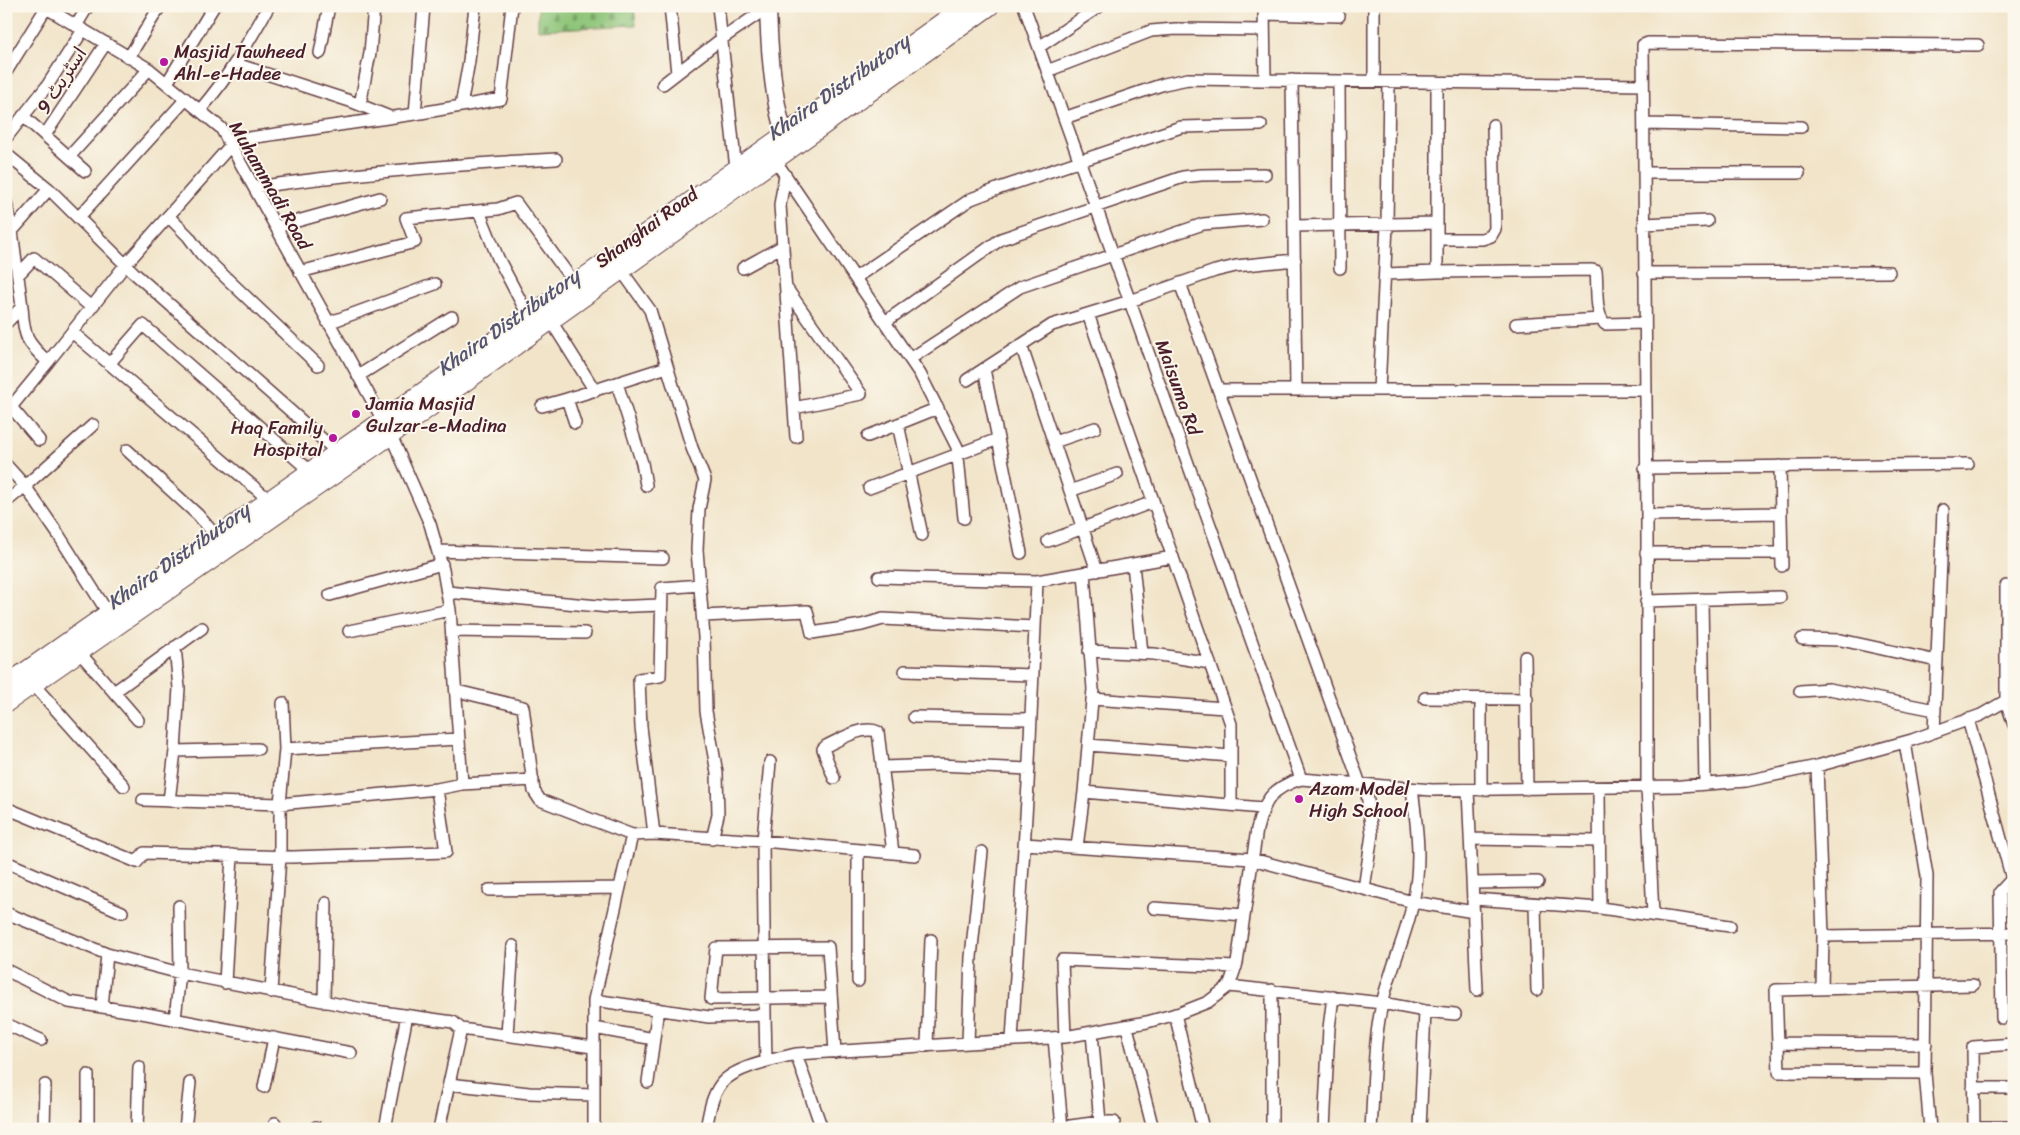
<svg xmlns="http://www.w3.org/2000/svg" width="2020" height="1135" viewBox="0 0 2020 1135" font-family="Sriracha,'Playpen Sans Arabic',sans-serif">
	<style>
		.cemetery { fill: url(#cemetery-stones); stroke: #6b7251 }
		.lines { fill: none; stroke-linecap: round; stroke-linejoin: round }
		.street-casing { stroke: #633d43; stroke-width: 14 }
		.secondary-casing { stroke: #633d43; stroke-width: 19 }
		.primary-casing { stroke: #633d43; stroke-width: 20 }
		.street { stroke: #fff; stroke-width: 11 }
		.secondary { stroke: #fff; stroke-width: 16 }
		.primary { stroke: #fff; stroke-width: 18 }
		.poi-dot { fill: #b5179e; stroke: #fbf7ec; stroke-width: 2 }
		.labels { text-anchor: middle; stroke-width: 4; stroke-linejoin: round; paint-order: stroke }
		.poi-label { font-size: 19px; fill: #4a1f2b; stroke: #fbf7ec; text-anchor: start }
		.street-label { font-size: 19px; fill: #4a1f2b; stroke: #fbf7ec }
		.water-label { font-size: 20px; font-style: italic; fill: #565571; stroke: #fbf7ec }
	</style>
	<defs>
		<pattern id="cemetery-stones" width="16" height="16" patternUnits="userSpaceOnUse" patternTransform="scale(1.25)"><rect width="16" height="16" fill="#8cc477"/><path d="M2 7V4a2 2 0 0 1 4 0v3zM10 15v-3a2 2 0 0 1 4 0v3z" fill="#749f62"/></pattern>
	</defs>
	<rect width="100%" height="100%" fill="#fbf7ec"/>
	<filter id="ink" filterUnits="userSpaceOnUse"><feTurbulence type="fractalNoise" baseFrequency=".02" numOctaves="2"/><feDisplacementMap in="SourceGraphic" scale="10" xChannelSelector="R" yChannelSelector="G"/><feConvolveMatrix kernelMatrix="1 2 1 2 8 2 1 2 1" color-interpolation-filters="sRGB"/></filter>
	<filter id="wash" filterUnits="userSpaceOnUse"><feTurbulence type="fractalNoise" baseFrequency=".0096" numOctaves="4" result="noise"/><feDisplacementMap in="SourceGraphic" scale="20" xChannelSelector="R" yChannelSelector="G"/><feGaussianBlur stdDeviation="1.12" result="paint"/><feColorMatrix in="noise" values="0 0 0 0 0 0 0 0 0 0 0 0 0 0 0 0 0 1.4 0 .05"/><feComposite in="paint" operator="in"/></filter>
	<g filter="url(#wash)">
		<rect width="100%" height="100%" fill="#f1e4c9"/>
		<path class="cemetery" d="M 538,6 L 634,6 L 636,25 L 538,30 Z"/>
	</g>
	<g filter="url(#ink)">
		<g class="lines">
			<g class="street-casing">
				<path id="street" d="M 43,6 L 149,69 L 221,128 L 389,431 L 430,524 L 443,570 L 450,610 L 462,784
					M 670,6 L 677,73
					M 718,6 L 735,160 L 740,166
					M 1024,6 L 1301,779
					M 1264,6 L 1265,80
					M 1374,6 L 1374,81
					M 1264,14 L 1339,16
					M 76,26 L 88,6
					M 1039,47 L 1100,6
					M 320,53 L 329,6
					M 129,57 L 160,6
					M 236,64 L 350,101 L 390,117
					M 1047,71 L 1151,31 L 1175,29 L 1264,30
					M 6,72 L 46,8
					M 1292,80 L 1296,390
					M 1339,81 L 1340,268
					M 1437,82 L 1437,272
					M 167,83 L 214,6
					M 663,84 L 720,40 L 761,12 L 768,12
					M 360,105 L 370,53 L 374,6
					M 461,106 L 469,61 L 475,6
					M 200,110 C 228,78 248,43 269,6
					M 415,114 L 424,6
					M 23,116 L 85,171
					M 1064,118 L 1164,84 L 1188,79 L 1643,85
					M 1644,124 L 1801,127
					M 45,135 L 106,43
					M 6,138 L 47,86 L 83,30
					M 228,141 L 415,114 L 501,99 L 512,6
					M 6,154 L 49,189 L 133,272 L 337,452
					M 69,157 L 149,69
					M 775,160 L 920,374 L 957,447 L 964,518
					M 1644,173 L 1799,173
					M 785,175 L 780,205 L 796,437
					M 255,187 C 355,173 455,164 556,159
					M 6,202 L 12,231 L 10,234
					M 479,211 L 498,258 L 529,317
					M 168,216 L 188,236 L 202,255 L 318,365
					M 78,218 L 186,99
					M 1644,224 L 1707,221
					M 1294,226 L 1437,223
					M 276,227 L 380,198
					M 1437,239 L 1482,239 L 1491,236 L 1495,229 L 1493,125
					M 743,268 L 783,246
					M 621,270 L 650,310 L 692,448 L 705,480 L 699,509 L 697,550 L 704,637 L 706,711 L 717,773 L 718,815 L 712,839
					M 300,272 L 415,242 L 406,218 L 498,209 L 516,203 L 575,284
					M 1644,273 L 1889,272
					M 1385,274 L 1437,272 L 1592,270 L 1596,271 C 1598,287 1594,312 1605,324 L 1645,323
					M 18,275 L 34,258 L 91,307
					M 855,278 L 971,199 L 1000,188 L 1181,127 L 1261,125
					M 1180,283 L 1360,784
					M 787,289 L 861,394 L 794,408
					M 22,307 C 24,337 26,342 48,362 L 126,264 L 231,145
					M 1088,314 L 1231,724 L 1231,805
					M 551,321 L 595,391
					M 885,322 L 1001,239 L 1183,177 L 1201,175 L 1265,174
					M 6,323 L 22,307 L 12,231 L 49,189
					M 328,323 L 435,284
					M 1516,324 L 1601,319
					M 72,332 L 268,499
					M 1021,345 L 1097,571
					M 910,359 L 1020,287 L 1203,224 L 1262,219
					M 109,364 L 143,325 L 310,471
					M 984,369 L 1021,553
					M 358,376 L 452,317
					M 967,380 L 1052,325 L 1130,301 L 1215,271 L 1236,266 L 1295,260
					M 617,383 L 642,463 L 646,485
					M 1219,390 L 1645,390
					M 1379,390 L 1387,225 L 1389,82
					M 542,406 L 567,399
					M 575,423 L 567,399 L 667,367
					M 898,424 L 922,535
					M 868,436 L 938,408
					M 39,440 L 11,407 L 48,362
					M 1054,442 L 1095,428
					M 127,450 L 198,515 L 216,536
					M 6,465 L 25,486 L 93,425
					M 1780,466 L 1782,566
					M 1645,468 L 1968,464
					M 869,488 L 998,439
					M 1070,491 L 1117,474
					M 6,502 L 25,486 L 58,534 L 108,613
					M 1647,515 L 1781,513
					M 1048,541 L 1153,502
					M 438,551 L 663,558
					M 1646,553 L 1782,553
					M 1133,564 L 1142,653
					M 879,577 L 1037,581 L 1173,557
					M 2006,586 L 2006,701 L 2014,725
					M 447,592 L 609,607 L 661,605
					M 330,595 L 442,564
					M 1702,599 L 1705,784
					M 1646,601 L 1780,597
					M 703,616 L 807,611 L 812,633 L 862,625 L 883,619 L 1035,627 L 1037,581
					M 349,631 L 450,610
					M 452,631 L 585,633
					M 1802,639 L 1841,640 L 1937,661
					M 1089,651 L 1154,654 L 1210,663
					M 79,652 L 138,720
					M 1525,657 L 1527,789
					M 905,671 L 1033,675
					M 33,684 L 124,786
					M 457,691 L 523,707 L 534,791 L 540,800 L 632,835 L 654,834 L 763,841 L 915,855
					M 1800,691 L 1829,689 L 1935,710
					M 114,692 L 202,628
					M 1425,698 L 1527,699
					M 1092,699 L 1225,708
					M 1481,699 L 1481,790
					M 283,703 L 285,749 L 458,739
					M 914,717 L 1031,719
					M 1968,719 L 2012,879 L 2000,892 L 2002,1018
					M 1934,732 L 1943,510
					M 1905,742 L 1927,876 L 1925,1073
					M 1088,745 L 1231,756
					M 175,751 L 258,749
					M 1817,766 L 1823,936 L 1822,989
					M 883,767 L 938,765 L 1029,769
					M 834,778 L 823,749 L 826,746 C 841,739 863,725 878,732 L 893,853
					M 1599,789 L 1600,908
					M 1468,790 L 1477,990
					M 1084,792 L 1262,808
					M 143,800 L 280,804 L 437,789 L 462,784 L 533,780
					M 169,801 L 175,751 L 179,688 L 175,647
					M 6,808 L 137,862 L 144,853 L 293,857 L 446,852 L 437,789
					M 654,834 L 641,727 L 639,679 L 660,676 L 662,588 L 700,585
					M 1470,839 L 1599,841
					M 1024,844 L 1252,859 L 1413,902 L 1474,912
					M 1077,847 L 1084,792 L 1093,689 L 1084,573
					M 858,850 L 858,981
					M 6,862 L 122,912
					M 1473,883 L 1538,882
					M 1364,889 L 1372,834 L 1366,785
					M 489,890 L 618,888
					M 1474,899 L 1600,908 L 1730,926
					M 1535,904 L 1537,990
					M 1154,908 L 1244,915
					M 6,913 L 107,954 L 180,973 L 368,1010 L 453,1022 L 461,1029 L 593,1047
					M 1653,915 L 1647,787 L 1647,515 L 1643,45 L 1648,43 L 1978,45
					M 1823,936 L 2014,933
					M 6,970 L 69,1002 L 142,1013 L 351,1053
					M 225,983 L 232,855
					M 1229,986 L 1382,1003 L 1425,1011 L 1455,1014
					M 271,992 L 280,856 L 280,804 L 285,749
					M 831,997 L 711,999 L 716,948 L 828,947 L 835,1052
					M 594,1000 L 709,1017 L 765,1015 L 766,1061
					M 324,1002 L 326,903
					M 102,1007 L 107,954
					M 1175,1014 L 1203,1129
					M 765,1015 L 763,841 L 770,762
					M 175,1019 L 180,973 L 179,906
					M 6,1024 L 41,1040
					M 1127,1027 L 1153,1129
					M 594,1028 L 654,1039
					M 1092,1033 L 1100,1122
					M 507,1035 L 513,946
					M 1065,1037 L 1062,960 L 1236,967
					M 1054,1038 L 1062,1128
					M 1012,1040 L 1028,784 L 1035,627
					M 968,1043 L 971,957 L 982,852
					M 1778,1043 L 1926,1044
					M 927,1046 L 931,940
					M 796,1054 L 822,1129
					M 648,1082 L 658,1009
					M 449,1084 L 529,1093 L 594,1095
					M 264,1087 L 274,1038
					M 1973,1088 L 2014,1088
					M 1974,1127 L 2014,1127
					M 1056,1128 L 1100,1122 L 1114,1122
					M 44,1129 L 45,1085
					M 88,1129 L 88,1075
					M 137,1129 L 139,1067
					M 185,1129 L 190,1083
					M 274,1129 L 275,1123
					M 316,1129 L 316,1127
					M 385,1129 L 407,1015
					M 439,1129 L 461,1029
					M 594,1129 L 594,1000 L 632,835
					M 706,1129 C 709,1114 711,1097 721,1084 C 734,1067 775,1059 796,1054 L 1065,1037 L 1147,1022 L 1180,1013 L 1208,1002 L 1229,986 L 1237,963 L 1257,829 C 1264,801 1271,788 1301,779 L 1432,790 L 1681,786 L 1746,781 L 1817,766 L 1912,740 L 1981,715 L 2014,696
					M 1272,1129 L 1272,990
					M 1324,1129 L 1329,1028 L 1333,997
					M 1371,1129 C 1374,1088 1373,1044 1382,1004 C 1390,969 1406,937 1413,902 C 1422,864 1417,826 1412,789
					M 1420,1129 L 1425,1011
					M 1930,1129 L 1925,1073 L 1779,1072 L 1776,990 L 1973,985
					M 1974,1129 L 1973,1047 L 2014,1044"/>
			</g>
			<g class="secondary-casing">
				<path id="secondary" d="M 768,6 C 769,44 773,111 789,145"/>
			</g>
			<g class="primary-casing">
				<path id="primary" d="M 6,685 L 382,421 L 965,6
					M 6,703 L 391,435 L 990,6"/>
			</g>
			<use href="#street" class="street"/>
			<use href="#secondary" class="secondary"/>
			<use href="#primary" class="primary"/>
		</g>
	</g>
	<g class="poi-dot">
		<circle cx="164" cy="62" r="5"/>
		<circle cx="356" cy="414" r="5"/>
		<circle cx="333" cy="438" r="5"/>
		<circle cx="1299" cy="799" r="5"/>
	</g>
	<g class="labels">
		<g class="poi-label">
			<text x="174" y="58">Masjid Tawheed<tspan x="174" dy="22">Ahl-e-Hadee</tspan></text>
			<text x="366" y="410">Jamia Masjid<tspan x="366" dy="22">Gulzar-e-Madina</tspan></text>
			<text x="323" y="434" text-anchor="end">Haq Family<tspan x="323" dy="22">Hospital</tspan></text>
			<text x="1309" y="795">Azam Model<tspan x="1309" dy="22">High School</tspan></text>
		</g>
		<g class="street-label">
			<text transform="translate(61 80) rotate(-57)" y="7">اسٹریٹ 9</text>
			<text transform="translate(271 185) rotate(60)" y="7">Muhammadi Road</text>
			<text transform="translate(646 227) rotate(-36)" y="7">Shanghai Road</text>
			<text transform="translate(1179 387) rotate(70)" y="7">Maisuma Rd</text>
		</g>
		<g class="water-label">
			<text transform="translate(838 87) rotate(-35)" y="7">Khaira Distributory</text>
			<text transform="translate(508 322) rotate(-35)" y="7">Khaira Distributory</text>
			<text transform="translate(178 556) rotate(-35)" y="7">Khaira Distributory</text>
		</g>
	</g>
	<rect width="2020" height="1135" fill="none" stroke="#fbf7ec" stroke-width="25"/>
</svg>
